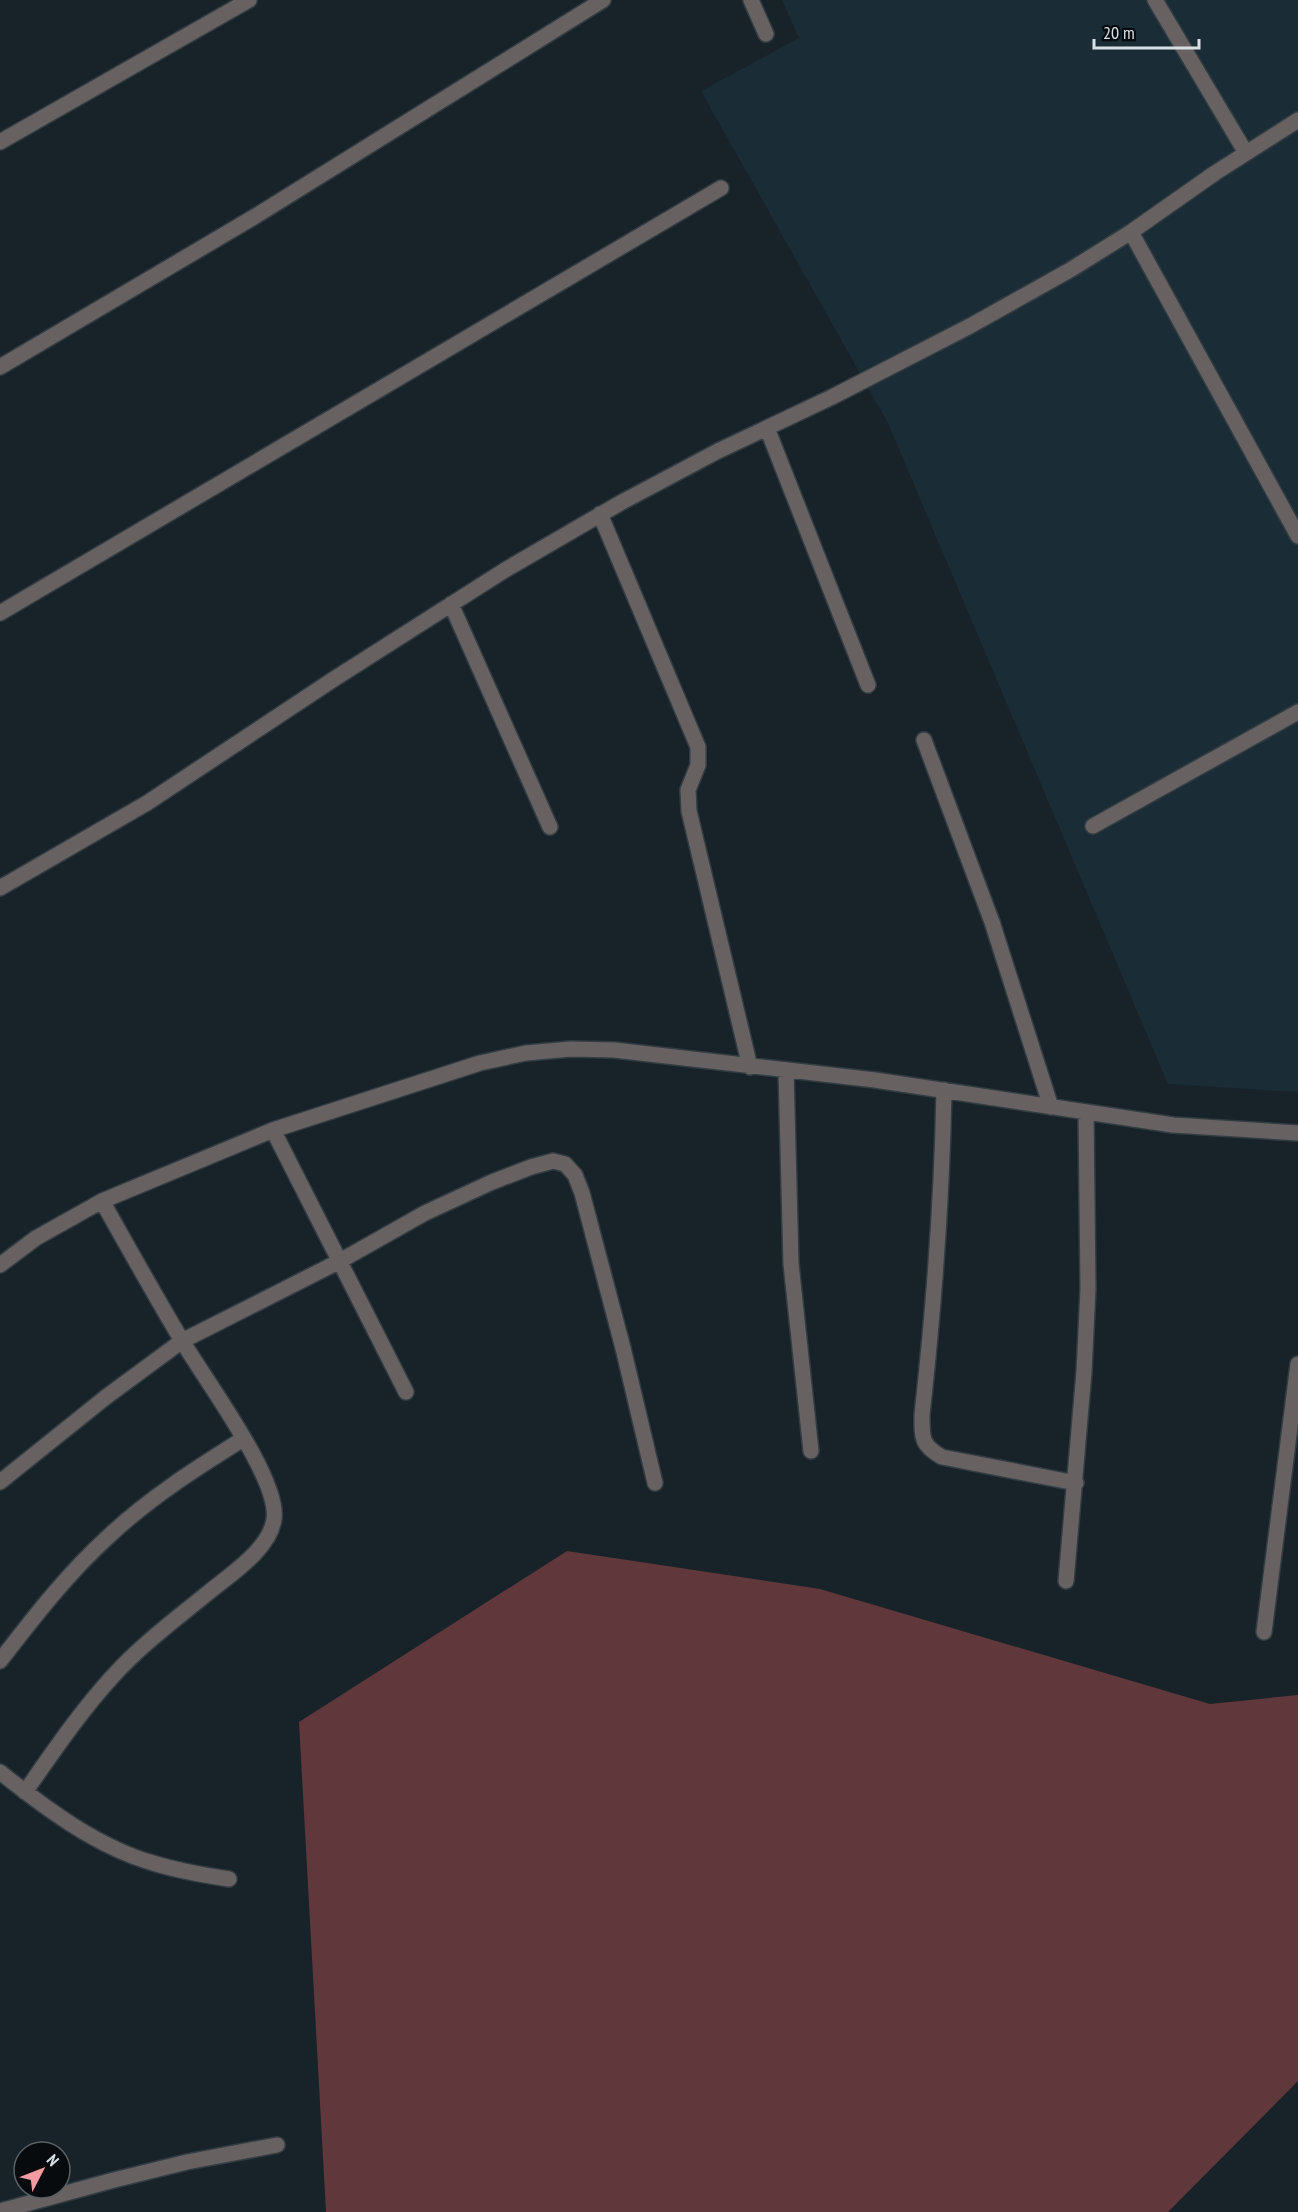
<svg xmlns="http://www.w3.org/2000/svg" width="1298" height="2212" viewBox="0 0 1298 2212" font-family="'PT Sans Narrow',sans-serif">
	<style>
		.built { fill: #1a2d37 }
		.green { fill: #60383b }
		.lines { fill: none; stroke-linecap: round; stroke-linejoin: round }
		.street-casing { stroke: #323d43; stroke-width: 18 }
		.street { stroke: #686161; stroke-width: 15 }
	</style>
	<rect width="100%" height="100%" fill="#172329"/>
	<path class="built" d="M 782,0 L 1298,0 L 1298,1092 L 1168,1084 L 888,423 L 701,91 L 799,38 Z"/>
	<path class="green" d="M 567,1551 L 820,1589 L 1210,1704 L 1298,1695 L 1298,2081 L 1168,2212 L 326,2212 L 299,1722 Z"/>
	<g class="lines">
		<g class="street-casing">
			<path id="street" d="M 751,0 L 766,34
				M 1155,0 L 1246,153
				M 0,142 L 249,0
				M 1131,232 L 1298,536
				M 0,367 L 254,217 L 603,0
				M 767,428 L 868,685
				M 600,514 L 698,747 L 698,765 L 688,790 L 689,811 L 750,1067
				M 451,604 L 550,827
				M 0,613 L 721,188
				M 924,740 L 992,922 L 1051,1107
				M 1093,826 L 1298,712
				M 0,888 L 147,803 L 334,679 L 505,570 L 622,502 L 718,451 L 832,397 L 970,326 L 1070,270 L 1131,232 L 1215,173 L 1298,120
				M 786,1071 L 791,1264 L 811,1451
				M 944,1090 C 942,1199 934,1307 922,1415 C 922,1438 921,1445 942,1457 L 1076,1483
				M 273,1130 L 406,1392
				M 0,1265 L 36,1238 L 102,1201 L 273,1130 L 480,1063 L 526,1053 L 571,1049 L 614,1050 L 875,1080 L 1173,1125 L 1298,1133
				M 0,1482 L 106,1397 L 182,1341 L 340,1261 L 425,1213 L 492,1182 L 531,1167 L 553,1161 L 565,1164 L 575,1175 L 582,1193 L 623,1348 L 655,1483
				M 1066,1581 L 1084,1372 L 1088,1289 L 1086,1112
				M 1264,1632 L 1298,1364
				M 0,1661 C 34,1617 68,1573 109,1536 C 149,1498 197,1468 243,1439
				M 0,1772 C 45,1808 97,1847 153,1863 C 178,1871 203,1875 229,1879
				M 25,1792 C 53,1752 80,1712 113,1676 C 141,1645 176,1619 209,1592 C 231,1574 270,1549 274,1519 C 280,1479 203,1377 181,1339 C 154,1294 128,1247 102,1201
				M 0,2211 L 114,2180 L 187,2162 L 277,2145"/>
		</g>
		<use href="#street" class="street"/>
	</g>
	<g transform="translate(42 2170) rotate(48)"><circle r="28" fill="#070b0e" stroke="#5b6064" stroke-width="1.5"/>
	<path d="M0-4.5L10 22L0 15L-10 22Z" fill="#f49aa1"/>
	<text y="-9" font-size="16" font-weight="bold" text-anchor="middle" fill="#d8e0e5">N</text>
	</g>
	<path d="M1094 39v9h105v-9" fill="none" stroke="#d8e0e5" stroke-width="3"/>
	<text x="1103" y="39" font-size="18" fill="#d8e0e5" stroke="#070b0e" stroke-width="4.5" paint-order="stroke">20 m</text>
</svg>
